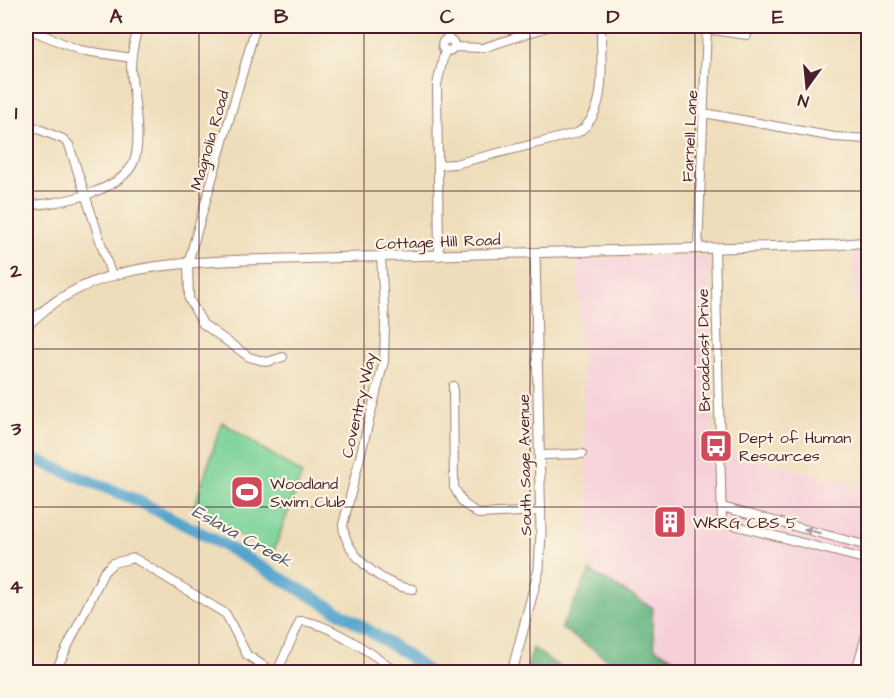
<svg xmlns="http://www.w3.org/2000/svg" width="894" height="698" viewBox="0 0 894 698" font-family="'Architects Daughter',sans-serif">
	<style>
		.built { fill: #f6cfd9 }
		.green { fill: #78d298; stroke: #617862; stroke-width: 1.5 }
		.forest { fill: #62b480; stroke: #566a56; stroke-width: 1.5 }
		.lines { fill: none; stroke-linecap: round; stroke-linejoin: round }
		.river { stroke: #53a4cd; stroke-width: 12 }
		.minor-casing { stroke: #9c7e72; stroke-width: 10 }
		.tertiary-casing { stroke: #9c7e72; stroke-width: 11 }
		.minor { stroke: #fff; stroke-width: 8 }
		.tertiary { stroke: #fff; stroke-width: 9 }
		.oneway { fill: #ae9aa0 }
		.grid { fill: none; stroke: #4a1f2b; stroke-width: 1.5; stroke-opacity: 0.55 }
		.labels { text-anchor: middle; stroke-width: 4.5; stroke-linejoin: round; paint-order: stroke }
		.street-label { font-size: 16px; fill: #4a1f2b; stroke: #fcf5e5 }
		.poi-label { font-size: 16px; fill: #4a1f2b; stroke: #fcf5e5; text-anchor: start }
		.water-label { font-size: 18px; font-style: italic; fill: #4e546c; stroke: #fcf5e5 }
		.neatline { fill: none; stroke: #4a1f2b; stroke-width: 2 }
		.grid-label { font-size: 20px; text-anchor: middle; font-weight: bold; fill: #4a1f2b }
	</style>
	<rect width="100%" height="100%" fill="#fcf5e5"/>
	<filter id="ink" filterUnits="userSpaceOnUse"><feTurbulence type="fractalNoise" baseFrequency=".0167" numOctaves="2"/><feDisplacementMap in="SourceGraphic" scale="12" xChannelSelector="R" yChannelSelector="G"/><feConvolveMatrix kernelMatrix="1 2 1 2 8 2 1 2 1" color-interpolation-filters="sRGB"/></filter>
	<filter id="wash" filterUnits="userSpaceOnUse"><feTurbulence type="fractalNoise" baseFrequency=".008" numOctaves="4" result="noise"/><feDisplacementMap in="SourceGraphic" scale="24" xChannelSelector="R" yChannelSelector="G"/><feGaussianBlur stdDeviation="1.35" result="paint"/><feColorMatrix in="noise" values="0 0 0 0 0 0 0 0 0 0 0 0 0 0 0 0 0 1.4 0 .05"/><feComposite in="paint" operator="in"/></filter>
	<g filter="url(#wash)">
		<rect width="100%" height="100%" fill="#eeddba"/>
		<path class="built" d="M 868,248 L 868,306 L 855,303 L 852,250 Z
			M 709,255 L 713,449 L 868,488 L 868,672 L 701,672 L 692,670 L 655,648 L 653,608 L 590,571 L 577,259 Z"/>
		<path class="green" d="M 222,422 L 302,474 L 273,553 L 193,511 Z"/>
		<path class="forest" d="M 590,571 L 653,608 L 652,623 L 655,648 L 692,670 L 701,672 L 627,672 L 561,628 Z
			M 533,648 L 566,672 L 526,672 Z"/>
		<g class="lines">
			<path class="river" d="M 26,456 L 132,498 L 213,539 L 349,618 L 404,653 L 428,672"/>
		</g>
	</g>
	<g filter="url(#ink)">
		<g class="lines">
			<g class="minor-casing">
				<path id="minor" d="M 256,26 L 188,263 L 189,299 L 203,324 L 249,357 L 267,362 L 283,357
					M 26,28 L 79,50 L 132,58
					M 706,29 L 747,35
					M442 45a6 6 0 1 1 12 0a6 6 0 1 1-12 0Z
					M 447,40 L 449,26
					M 454,47 L 483,48 L 550,26
					M 704,113 L 834,137 L 868,139
					M 26,124 L 63,139 L 69,145 L 111,274
					M 438,165 L 455,164 L 577,133 C 610,113 600,60 601,26
					M 26,205 C 56,205 131,191 136,154 C 141,126 132,95 131,66 C 131,53 135,39 138,26
					M 715,248 L 722,522 L 868,560
					M 698,249 L 707,26
					M 439,256 L 437,85 L 445,50
					M 381,257 L 385,323 L 384,361 L 343,525 C 345,555 384,587 413,589
					M 453,386 L 454,487 L 463,503 L 478,514 L 541,511
					M 540,455 L 582,454
					M 722,507 L 868,546
					M 55,672 L 104,572 L 113,563 L 134,558 L 226,614 L 247,655 L 273,672
					M 277,672 L 300,621 C 326,621 376,656 397,672"/>
			</g>
			<g class="tertiary-casing">
				<path id="tertiary" d="M 26,327 C 84,265 165,264 244,260 L 835,245 L 868,242
					M 512,672 L 539,569 L 541,533 L 535,253
					M 856,672 L 868,631"/>
			</g>
			<use href="#minor" class="minor"/>
			<use href="#tertiary" class="tertiary"/>
		</g>
		<defs><path id="oneway-solid" d="M-6-.8H1V-3.2L6.5 0L1 3.2V.8H-6Z" transform="scale(1.5)"/></defs>
		<use class="oneway" href="#oneway-solid" transform="translate(812 531) rotate(-165)"/>
	</g>
	<path class="grid" d="M 199,26 L 199,672M 364,26 L 364,672M 530,26 L 530,672M 695,26 L 695,672M 26,191 L 868,191M 26,349 L 868,349M 26,507 L 868,507"/>
	<defs>
		<g id="bus-square" transform="scale(1.725)"><rect x="-9" y="-9" width="18" height="18" rx="4" fill="#d1495b" stroke="#fcf5e5"/><path d="M-5-6H5V4H4V6H2V4H-2V6H-4V4H-5ZM-3.5-4V0h7V-4ZM-3.5 1.2v1.5H-2V1.2ZM2 1.2v1.5H3.5V1.2Z" fill="#fff"/></g>
		<g id="stadium-square" transform="scale(1.725)"><rect x="-9" y="-9" width="18" height="18" rx="4" fill="#d1495b" stroke="#fcf5e5"/><path d="M0-5a6.5 5 0 1 0 0 10a6.5 5 0 1 0 0-10ZM-3.5-1.8h7v3.6h-7Z" fill="#fff"/></g>
		<g id="building-square" transform="scale(1.725)"><rect x="-9" y="-9" width="18" height="18" rx="4" fill="#d1495b" stroke="#fcf5e5"/><path d="M-4-6H4V6H1V3H-1V6H-4ZM-2.5-4.3h1.7v1.8h-1.7ZM.8-4.3h1.7v1.8H.8ZM-2.5-1h1.7V.8h-1.7ZM.8-1h1.7V.8H.8Z" fill="#fff"/></g>
	</defs>
	<g fill-rule="evenodd">
		<use href="#bus-square" x="716" y="446"/>
		<use href="#stadium-square" x="247" y="492"/>
		<use href="#building-square" x="670" y="522"/>
	</g>
	<g class="labels">
		<g class="street-label">
			<text transform="translate(689 136) rotate(-87)" y="6">Farnell Lane</text>
			<text transform="translate(209 140) rotate(-74)" y="6">Magnolia Road</text>
			<text transform="translate(438 241) rotate(-2)" y="6">Cottage Hill Road</text>
			<text transform="translate(703 350) rotate(-91)" y="6">Broadcast Drive</text>
			<text transform="translate(358 405) rotate(-77)" y="6">Coventry Way</text>
			<text transform="translate(524 465) rotate(-91)" y="6">South Sage Avenue</text>
		</g>
		<g class="poi-label">
			<text x="739" y="443">Dept of Human<tspan x="739" dy="18">Resources</tspan></text>
			<text x="270" y="489">Woodland<tspan x="270" dy="18">Swim Club</tspan></text>
			<text x="693" y="528">WKRG CBS 5</text>
		</g>
		<g class="water-label">
			<text transform="translate(242 536) rotate(29)" y="6">Eslava Creek</text>
		</g>
	</g>
	<rect width="894" height="698" fill="none" stroke="#fcf5e5" stroke-width="66"/>
	<g transform="translate(807 87) rotate(195)" stroke="#fcf5e5" stroke-width="4.5" paint-order="stroke">
	<path d="M0-4.5L10 22L0 15L-10 22Z" fill="#4a1f2b"/>
	<text y="-9" font-size="16" font-weight="bold" text-anchor="middle" fill="#4a1f2b">N</text>
	</g>
	<rect x="33" y="33" width="828" height="632" class="neatline"/>
	<g class="grid-label">
		<text x="116" y="23">A</text>
		<text x="281" y="23">B</text>
		<text x="447" y="23">C</text>
		<text x="613" y="23">D</text>
		<text x="778" y="23">E</text>
		<text x="16" y="119">1</text>
		<text x="16" y="277">2</text>
		<text x="16" y="435">3</text>
		<text x="16" y="593">4</text>
	</g>
</svg>
